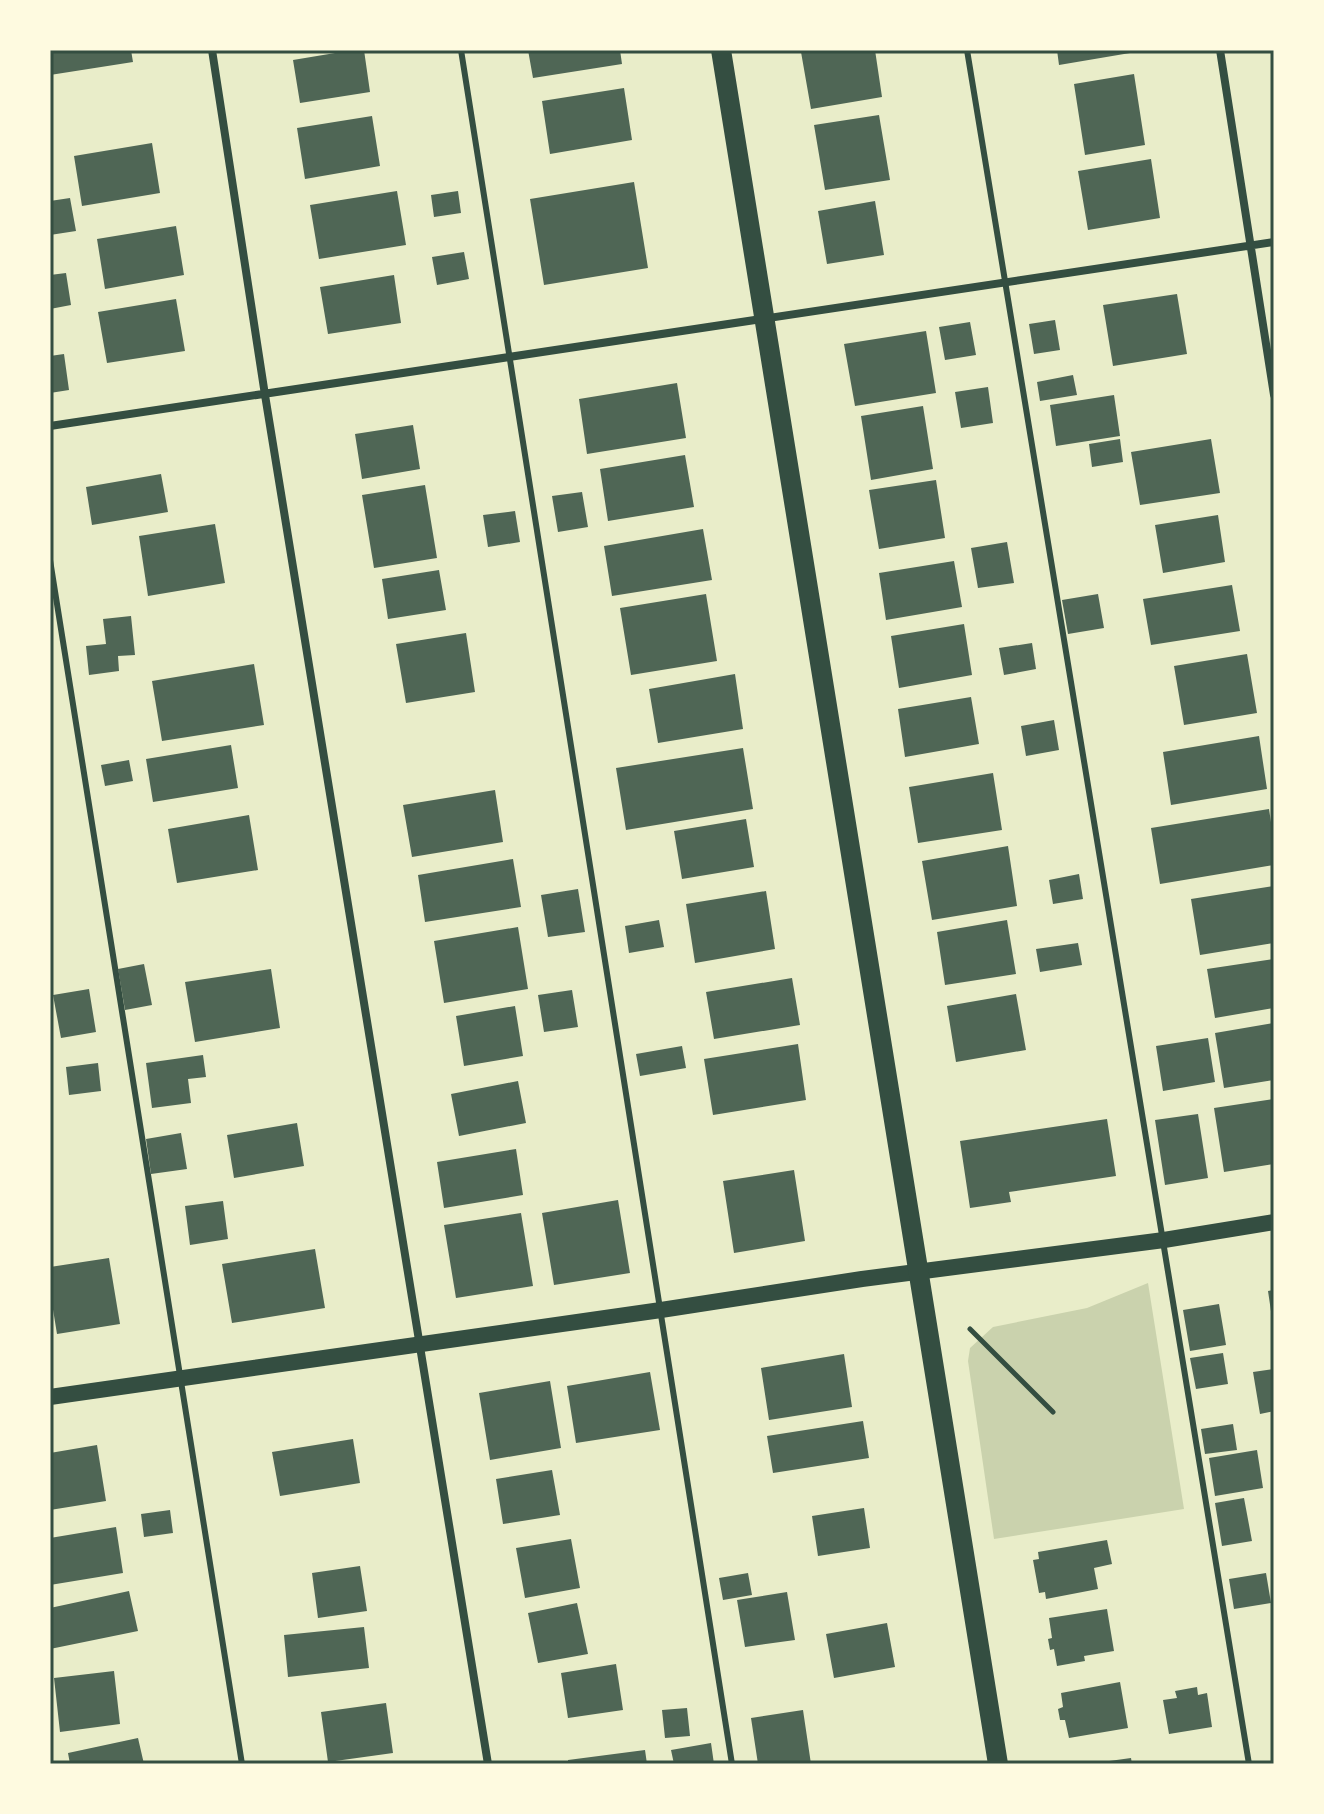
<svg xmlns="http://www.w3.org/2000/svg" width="1324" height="1814" viewBox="0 0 1324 1814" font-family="Rubik,sans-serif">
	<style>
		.green { fill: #cad2ad }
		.building { fill: #4f6655 }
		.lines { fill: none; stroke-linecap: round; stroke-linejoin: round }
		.path { stroke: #344e41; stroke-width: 5 }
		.service { stroke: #344e41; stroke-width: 6 }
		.minor { stroke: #344e41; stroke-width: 8 }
		.secondary { stroke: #344e41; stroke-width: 16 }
		.primary { stroke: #344e41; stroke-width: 20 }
		.neatline { fill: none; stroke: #344e41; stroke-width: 3 }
	</style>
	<rect width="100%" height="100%" fill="#e9edc9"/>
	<path class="green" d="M 1148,1283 L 1184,1509 L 994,1539 L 968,1361 L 970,1348 L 993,1327 L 1087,1308 Z"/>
	<path class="building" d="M 50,50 L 131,50 L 133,62 L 50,75 Z
		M 353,50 L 364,50 L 370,92 L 300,103 L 293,60 Z
		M 528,50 L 620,50 L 622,64 L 533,78 Z
		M 813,50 L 875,50 L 882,97 L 811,109 L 801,52 Z
		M 1057,50 L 1130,50 L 1130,53 L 1059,65 Z
		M 1134,74 L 1145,145 L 1085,155 L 1074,84 Z
		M 624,88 L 632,140 L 550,154 L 542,101 Z
		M 879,115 L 890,180 L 825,190 L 814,125 Z
		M 372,116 L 380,166 L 305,179 L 297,128 Z
		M 152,143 L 160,193 L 82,206 L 74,156 Z
		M 1151,159 L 1160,218 L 1088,230 L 1078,171 Z
		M 634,182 L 648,268 L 544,285 L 530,199 Z
		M 397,191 L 406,245 L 319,259 L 310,205 Z
		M 458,191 L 461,213 L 434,217 L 431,195 Z
		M 70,198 L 76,231 L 50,235 L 50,201 Z
		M 875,201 L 884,255 L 827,264 L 818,211 Z
		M 176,226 L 184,275 L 105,289 L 97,239 Z
		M 464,252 L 469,279 L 437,285 L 432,257 Z
		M 66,273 L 71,305 L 50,309 L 50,275 Z
		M 394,275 L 401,323 L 328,334 L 320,287 Z
		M 1177,294 L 1187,354 L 1113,366 L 1103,305 Z
		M 176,299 L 185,351 L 107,363 L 98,312 Z
		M 1055,320 L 1060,350 L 1034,354 L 1029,324 Z
		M 970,322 L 976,355 L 945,360 L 939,327 Z
		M 926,331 L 936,393 L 855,406 L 844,344 Z
		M 64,354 L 69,390 L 50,393 L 50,356 Z
		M 1073,375 L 1077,395 L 1040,401 L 1037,382 Z
		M 677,383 L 686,438 L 587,454 L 579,399 Z
		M 988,387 L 993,423 L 961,428 L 955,392 Z
		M 1114,395 L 1120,436 L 1056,446 L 1050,405 Z
		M 923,406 L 933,469 L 871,480 L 861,416 Z
		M 413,425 L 420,469 L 362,479 L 355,434 Z
		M 1120,439 L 1123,462 L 1092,467 L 1089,444 Z
		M 1211,439 L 1220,493 L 1140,505 L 1131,452 Z
		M 685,455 L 694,507 L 608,521 L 600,469 Z
		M 161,474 L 168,512 L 92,525 L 86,487 Z
		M 936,480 L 945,538 L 879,549 L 869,490 Z
		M 425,485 L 437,558 L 374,568 L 362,495 Z
		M 582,492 L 588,527 L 558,532 L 552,496 Z
		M 515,511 L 520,542 L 488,547 L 483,515 Z
		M 1218,515 L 1225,562 L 1163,573 L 1155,525 Z
		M 215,524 L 225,583 L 148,596 L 139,536 Z
		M 703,529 L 712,580 L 612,596 L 604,546 Z
		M 1007,542 L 1014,583 L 978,588 L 971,548 Z
		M 954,561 L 962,607 L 886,620 L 879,573 Z
		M 439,570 L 446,610 L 388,619 L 382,579 Z
		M 1232,585 L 1240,631 L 1151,645 L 1143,599 Z
		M 706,594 L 717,661 L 631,675 L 620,608 Z
		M 1098,594 L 1104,628 L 1068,634 L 1062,600 Z
		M 131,616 L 135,655 L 118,656 L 119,671 L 89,675 L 86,646 L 106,644 L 103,619 Z
		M 964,624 L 972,675 L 899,688 L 891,636 Z
		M 466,633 L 475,692 L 406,703 L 396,644 Z
		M 1032,643 L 1036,669 L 1004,675 L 999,648 Z
		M 1247,654 L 1257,713 L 1184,725 L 1174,666 Z
		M 254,664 L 264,725 L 162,741 L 152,681 Z
		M 735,674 L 743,729 L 658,743 L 649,689 Z
		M 971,697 L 979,744 L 905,757 L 898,709 Z
		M 1054,720 L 1059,750 L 1026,756 L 1021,726 Z
		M 1259,736 L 1267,789 L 1171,805 L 1163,752 Z
		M 231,745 L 238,788 L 153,802 L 146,759 Z
		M 743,748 L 753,809 L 626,830 L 616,768 Z
		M 129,760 L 133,781 L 105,786 L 101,765 Z
		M 993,773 L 1002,830 L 918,843 L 909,787 Z
		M 495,790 L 503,842 L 412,857 L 403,805 Z
		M 1269,809 L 1274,842 L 1274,865 L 1160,884 L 1151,828 Z
		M 249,815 L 258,870 L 177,883 L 168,829 Z
		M 746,819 L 754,867 L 682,879 L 674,831 Z
		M 1008,846 L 1017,906 L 932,920 L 922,861 Z
		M 513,859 L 521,907 L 425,922 L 418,875 Z
		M 1079,874 L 1083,899 L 1053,904 L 1049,880 Z
		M 1274,886 L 1274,943 L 1200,955 L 1191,899 Z
		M 578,889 L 585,932 L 548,937 L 541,895 Z
		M 766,891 L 775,949 L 695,963 L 686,904 Z
		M 659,920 L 664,947 L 629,953 L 625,926 Z
		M 1007,920 L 1016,974 L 945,985 L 937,932 Z
		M 518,927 L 528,989 L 444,1003 L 434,941 Z
		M 1078,943 L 1082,965 L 1040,972 L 1036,949 Z
		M 1274,959 L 1274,1008 L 1215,1018 L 1207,969 Z
		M 144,964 L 152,1005 L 125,1010 L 118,969 Z
		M 271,969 L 280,1028 L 195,1042 L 185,982 Z
		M 792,978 L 800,1025 L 714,1039 L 706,992 Z
		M 89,989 L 96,1032 L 61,1038 L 53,995 Z
		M 572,990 L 578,1027 L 544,1032 L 538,995 Z
		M 1016,994 L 1026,1050 L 956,1062 L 947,1006 Z
		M 515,1006 L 523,1056 L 464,1066 L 456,1016 Z
		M 1274,1023 L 1274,1080 L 1224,1088 L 1215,1033 Z
		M 1208,1038 L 1215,1082 L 1163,1091 L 1156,1046 Z
		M 798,1044 L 806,1100 L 713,1115 L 704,1059 Z
		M 682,1046 L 686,1068 L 640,1076 L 636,1054 Z
		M 203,1055 L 206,1077 L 188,1079 L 191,1103 L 152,1108 L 146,1063 Z
		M 98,1063 L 101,1091 L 69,1095 L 66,1067 Z
		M 518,1081 L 526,1123 L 459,1136 L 451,1094 Z
		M 1274,1099 L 1274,1164 L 1224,1172 L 1214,1108 Z
		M 1198,1114 L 1208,1178 L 1165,1185 L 1155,1120 Z
		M 1107,1119 L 1116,1176 L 1009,1192 L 1011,1202 L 970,1208 L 960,1141 Z
		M 297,1123 L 304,1166 L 234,1178 L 227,1135 Z
		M 181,1133 L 187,1169 L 151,1174 L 146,1139 Z
		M 516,1149 L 523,1195 L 444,1208 L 437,1162 Z
		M 794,1170 L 805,1241 L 734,1253 L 723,1181 Z
		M 618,1200 L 630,1273 L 554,1285 L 542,1213 Z
		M 223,1201 L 228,1239 L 190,1245 L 185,1206 Z
		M 521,1213 L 533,1286 L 456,1298 L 444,1225 Z
		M 315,1249 L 325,1308 L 232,1323 L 222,1264 Z
		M 109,1258 L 120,1324 L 57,1334 L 50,1291 L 50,1267 Z
		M 1274,1290 L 1274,1318 L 1272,1318 L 1268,1291 Z
		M 1219,1304 L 1226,1345 L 1190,1351 L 1183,1310 Z
		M 1223,1353 L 1228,1384 L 1196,1389 L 1190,1358 Z
		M 844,1354 L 852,1407 L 769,1420 L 761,1368 Z
		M 1274,1369 L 1274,1411 L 1260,1414 L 1253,1372 Z
		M 650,1372 L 660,1430 L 576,1443 L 567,1386 Z
		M 550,1381 L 561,1448 L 490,1460 L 479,1393 Z
		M 863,1421 L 869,1458 L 773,1473 L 767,1436 Z
		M 1233,1424 L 1237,1450 L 1205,1454 L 1201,1429 Z
		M 353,1439 L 360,1483 L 280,1496 L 272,1452 Z
		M 97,1445 L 106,1501 L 50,1510 L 50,1453 Z
		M 1257,1450 L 1263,1488 L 1215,1496 L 1209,1458 Z
		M 552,1470 L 560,1515 L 503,1524 L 496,1479 Z
		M 1244,1498 L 1252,1541 L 1222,1546 L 1215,1503 Z
		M 864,1508 L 870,1548 L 818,1556 L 812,1516 Z
		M 170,1510 L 173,1533 L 144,1537 L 141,1514 Z
		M 116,1527 L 123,1573 L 50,1585 L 50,1538 Z
		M 571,1539 L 580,1588 L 525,1598 L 516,1548 Z
		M 1107,1540 L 1112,1564 L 1094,1568 L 1098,1589 L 1046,1599 L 1045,1592 L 1039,1593 L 1033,1560 L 1039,1559 L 1038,1552 Z
		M 360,1566 L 367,1611 L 318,1618 L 312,1573 Z
		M 748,1573 L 752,1595 L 723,1600 L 719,1578 Z
		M 1266,1573 L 1271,1603 L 1234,1609 L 1229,1579 Z
		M 129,1591 L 138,1631 L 50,1649 L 50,1608 Z
		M 787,1592 L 795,1640 L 745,1647 L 737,1600 Z
		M 577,1603 L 588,1654 L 538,1663 L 528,1613 Z
		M 1107,1609 L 1114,1651 L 1084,1656 L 1085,1661 L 1057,1666 L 1054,1649 L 1050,1650 L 1048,1639 L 1052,1638 L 1049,1618 Z
		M 887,1623 L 895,1667 L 834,1678 L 826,1634 Z
		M 364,1627 L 369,1668 L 288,1677 L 284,1635 Z
		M 616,1664 L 623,1710 L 568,1718 L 561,1673 Z
		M 114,1671 L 120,1724 L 60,1732 L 54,1678 Z
		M 1120,1682 L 1128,1728 L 1069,1738 L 1065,1720 L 1060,1720 L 1058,1709 L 1063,1707 L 1061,1693 Z
		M 1197,1687 L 1198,1695 L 1207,1693 L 1212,1727 L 1169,1734 L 1163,1700 L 1177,1698 L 1175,1691 Z
		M 386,1703 L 393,1753 L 328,1762 L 321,1712 Z
		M 687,1708 L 690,1736 L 665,1738 L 662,1710 Z
		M 803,1710 L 811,1764 L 758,1764 L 751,1718 Z
		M 138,1738 L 144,1764 L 70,1764 L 68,1753 Z
		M 711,1743 L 714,1764 L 674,1764 L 671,1750 Z
		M 645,1750 L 647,1764 L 568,1764 L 568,1760 Z
		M 1131,1758 L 1132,1764 L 1102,1764 L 1102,1762 Z"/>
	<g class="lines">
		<path class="path" d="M 970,1329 L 1053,1412"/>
		<path class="service" d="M 461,50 L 732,1764
			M 967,50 L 1249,1764
			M 50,560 L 242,1764"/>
		<path class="minor" d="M 212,50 L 265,395 L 488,1764
			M 1220,50 L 1274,395
			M 50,426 L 1274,242"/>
		<path class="secondary" d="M 50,1397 L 661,1310 L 862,1279 L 1164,1240 L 1274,1222"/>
		<path class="primary" d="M 721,50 L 998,1764"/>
	</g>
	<rect width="1324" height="1814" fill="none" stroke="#fefae0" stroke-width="104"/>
	<rect x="52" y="52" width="1220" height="1710" class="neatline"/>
</svg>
